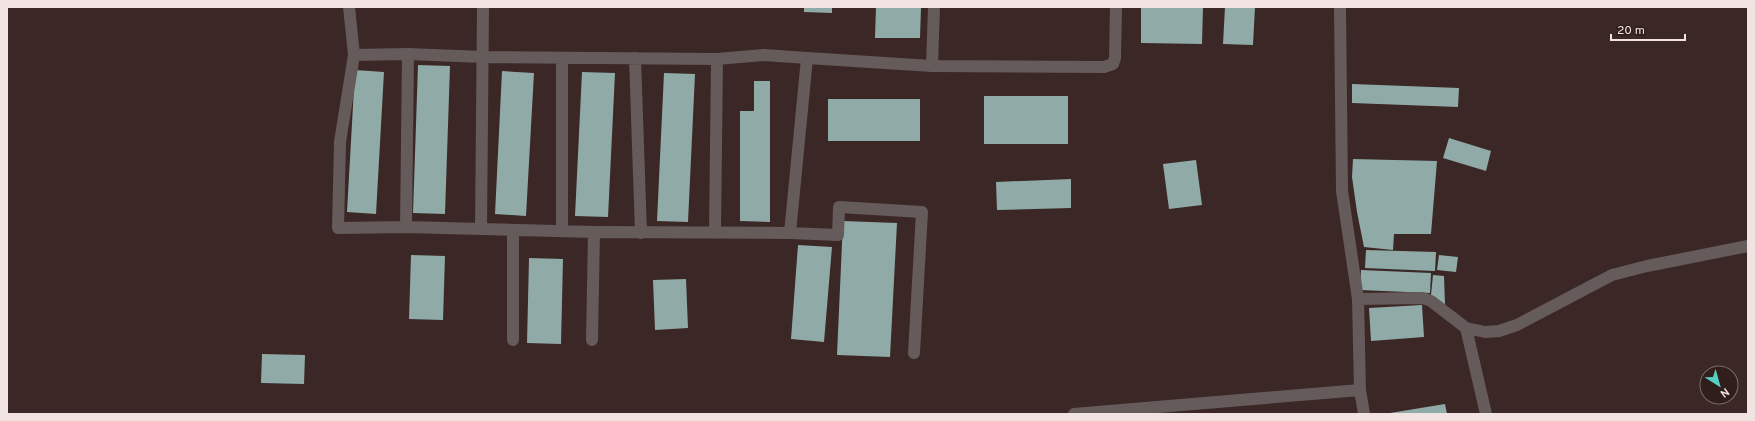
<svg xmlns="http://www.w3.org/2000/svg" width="1755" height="421" viewBox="0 0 1755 421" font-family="Overpass,sans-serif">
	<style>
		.building { fill: #90aba7 }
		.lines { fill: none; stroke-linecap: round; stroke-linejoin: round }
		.lane { stroke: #655b5a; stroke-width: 12 }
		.street { stroke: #655b5a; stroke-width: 12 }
	</style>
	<rect width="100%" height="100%" fill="#3b2725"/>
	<path class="building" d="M 804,7 L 832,7 L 832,13 L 804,12 Z
		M 876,7 L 921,7 L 920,38 L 875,38 Z
		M 1141,7 L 1203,7 L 1202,44 L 1141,43 Z
		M 1225,7 L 1255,7 L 1253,45 L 1223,44 Z
		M 418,65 L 450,66 L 445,214 L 413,213 Z
		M 355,70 L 384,72 L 376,214 L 347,212 Z
		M 502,71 L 534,73 L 526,216 L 495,214 Z
		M 582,72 L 615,73 L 608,217 L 575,216 Z
		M 664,73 L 695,74 L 688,222 L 657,221 Z
		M 754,81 L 770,81 L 770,222 L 740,221 L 740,111 L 754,111 Z
		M 1352,84 L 1459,88 L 1458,107 L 1352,103 Z
		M 984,96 L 1068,96 L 1068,144 L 984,144 Z
		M 828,99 L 920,99 L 920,141 L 828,141 Z
		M 1449,138 L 1491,151 L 1486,171 L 1443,158 Z
		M 1353,159 L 1437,161 L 1431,234 L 1394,234 L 1393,250 L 1364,247 L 1357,212 L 1352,177 Z
		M 1196,160 L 1202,205 L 1169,209 L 1163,164 Z
		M 1071,179 L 1071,208 L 997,210 L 996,182 Z
		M 843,221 L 897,223 L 890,357 L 837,355 Z
		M 798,245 L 832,247 L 824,342 L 791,339 Z
		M 1366,250 L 1436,252 L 1435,271 L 1365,268 Z
		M 411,255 L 445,256 L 443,320 L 409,319 Z
		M 1439,255 L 1458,257 L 1456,272 L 1437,270 Z
		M 529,258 L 563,259 L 561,344 L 527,343 Z
		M 1361,270 L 1431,273 L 1430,293 L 1360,290 Z
		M 1433,275 L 1444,276 L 1445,305 L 1431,295 Z
		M 686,279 L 688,328 L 655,330 L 653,280 Z
		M 1422,305 L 1424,337 L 1371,341 L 1369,308 Z
		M 262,354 L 305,355 L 304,384 L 261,383 Z
		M 1445,404 L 1447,414 L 1390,414 L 1390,413 Z"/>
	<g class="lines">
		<path class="lane" d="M 807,58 L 932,66 L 1104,67 L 1113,64 L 1115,58 L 1116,7
			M 932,66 L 934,7"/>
		<path class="street" d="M 349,7 L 354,55 L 340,142 L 338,228 L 406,227 L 594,232 L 790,233
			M 1340,7 L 1342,191 L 1358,299 L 1360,390 L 1364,414
			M 354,55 L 408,54 L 483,57 L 717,59 L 764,55 L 807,58 L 790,233 L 838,235 L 839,207 L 922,212 L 914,353
			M 635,58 L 641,233
			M 406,227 L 408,54
			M 481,229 L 483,7
			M 562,231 L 562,58
			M 715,233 L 717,59
			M 1358,299 L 1423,298 L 1431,301 L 1466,328 L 1485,332 L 1499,331 L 1517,325 L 1612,275 L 1647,266 L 1748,246
			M 1466,328 L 1486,414
			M 513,340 L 513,230
			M 592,340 L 594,232
			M 1074,414 L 1360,390"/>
	</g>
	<rect width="1755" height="421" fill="none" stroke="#f0e3e1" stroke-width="16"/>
	<g transform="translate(1719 385) rotate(143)"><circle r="19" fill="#301e1b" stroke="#7d6d6a"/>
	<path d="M0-3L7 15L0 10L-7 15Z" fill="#57cec2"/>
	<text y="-6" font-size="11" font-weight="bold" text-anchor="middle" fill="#f0e3e1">N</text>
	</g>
	<path d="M1611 34v6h74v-6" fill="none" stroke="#f0e3e1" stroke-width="2"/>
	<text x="1617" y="34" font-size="12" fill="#f0e3e1" stroke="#301e1b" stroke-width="3" paint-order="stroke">20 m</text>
</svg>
